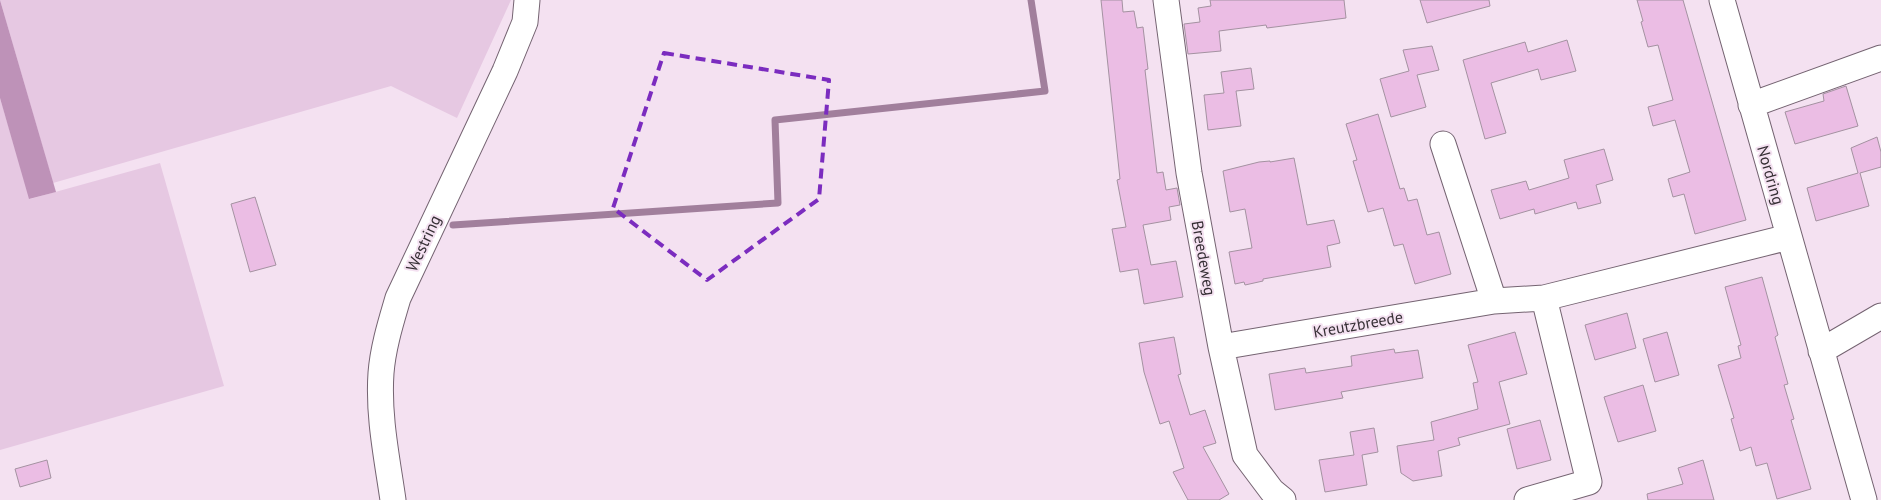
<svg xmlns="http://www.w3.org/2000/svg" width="1881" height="500" viewBox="0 0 1881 500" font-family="'PT Sans',sans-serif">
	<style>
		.green { fill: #e6c8e2 }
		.forest { fill: #be92b8 }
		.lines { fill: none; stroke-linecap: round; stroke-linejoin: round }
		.stream { stroke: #a17f9c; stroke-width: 7 }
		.building { fill: #ebbde4; stroke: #a492a1 }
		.minor-casing { stroke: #746371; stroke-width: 27 }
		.minor { stroke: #fff; stroke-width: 25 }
		.marked { fill: none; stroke: #7b2cbf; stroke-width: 4; stroke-dasharray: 10 6; stroke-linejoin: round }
		.labels { text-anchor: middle; stroke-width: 4; stroke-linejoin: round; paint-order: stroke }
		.street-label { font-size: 16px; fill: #352e34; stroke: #f4e1f1 }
	</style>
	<rect width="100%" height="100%" fill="#f4e1f1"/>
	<path class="green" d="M 0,0 L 511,0 L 457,118 L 391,86 L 53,183 Z
		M 0,98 L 30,199 L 160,163 L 224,386 L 0,450 Z"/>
	<path class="forest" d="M 0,0 L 56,192 L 29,199 L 0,98 Z"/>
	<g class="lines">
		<path class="stream" d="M 453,225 L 778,203 L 775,120 L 1045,91 L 1031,0"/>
	</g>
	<path class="building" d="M 1101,0 L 1122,0 L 1123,12 L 1134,11 L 1137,28 L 1143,27 L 1148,69 L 1145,70 L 1157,173 L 1163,172 L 1166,190 L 1177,188 L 1180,205 L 1169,207 L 1171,220 L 1143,225 L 1151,265 L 1176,261 L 1183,297 L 1144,304 L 1138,269 L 1120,272 L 1112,229 L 1126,227 L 1117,180 L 1120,179 Z
		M 1210,0 L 1344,0 L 1346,18 L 1267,28 L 1266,25 L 1219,31 L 1221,51 L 1188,54 L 1184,24 L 1200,22 L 1198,8 L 1211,6 Z
		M 1420,0 L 1489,0 L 1490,6 L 1427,23 Z
		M 1637,0 L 1683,0 L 1746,220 L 1695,234 L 1684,194 L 1673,197 L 1668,179 L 1690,172 L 1675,120 L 1653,126 L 1648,107 L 1673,100 L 1658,45 L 1648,47 L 1641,22 L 1643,21 Z
		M 1567,40 L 1576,71 L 1541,80 L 1538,69 L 1491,83 L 1506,133 L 1485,139 L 1463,60 L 1525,42 L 1528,52 Z
		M 1432,46 L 1439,70 L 1417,75 L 1426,107 L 1391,117 L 1380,79 L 1409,71 L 1403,50 Z
		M 1251,68 L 1254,89 L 1236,91 L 1241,126 L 1208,130 L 1204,95 L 1224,93 L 1221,72 Z
		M 1846,86 L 1858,126 L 1795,144 L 1785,112 L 1824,101 L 1823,94 Z
		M 1378,114 L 1400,189 L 1404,188 L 1408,201 L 1417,199 L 1427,235 L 1439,232 L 1451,274 L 1415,284 L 1403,244 L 1394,246 L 1383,208 L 1368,212 L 1353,161 L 1357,160 L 1346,124 Z
		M 1877,137 L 1881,152 L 1881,167 L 1860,173 L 1869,206 L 1816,221 L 1807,188 L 1858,173 L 1851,148 Z
		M 1604,149 L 1613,180 L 1596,185 L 1601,203 L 1578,209 L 1576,202 L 1535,214 L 1534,209 L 1500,219 L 1491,190 L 1526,181 L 1529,190 L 1569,178 L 1564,160 Z
		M 1294,158 L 1307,225 L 1334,220 L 1340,243 L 1327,246 L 1331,267 L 1263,279 L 1263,281 L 1245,285 L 1244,282 L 1235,284 L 1229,252 L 1252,248 L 1245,209 L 1230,212 L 1223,171 L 1259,162 L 1270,161 L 1270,162 Z
		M 255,197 L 276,265 L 250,272 L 231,204 Z
		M 1762,277 L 1778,335 L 1775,337 L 1788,384 L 1784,385 L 1794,419 L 1791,420 L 1811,489 L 1777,499 L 1767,463 L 1756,466 L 1751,447 L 1740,451 L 1731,419 L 1734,418 L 1718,365 L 1741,358 L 1738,346 L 1741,345 L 1725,287 Z
		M 1627,313 L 1636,348 L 1595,360 L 1585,325 Z
		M 1515,332 L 1527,374 L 1499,382 L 1510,424 L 1458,438 L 1460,445 L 1438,451 L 1442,476 L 1413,481 L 1401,473 L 1397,446 L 1434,440 L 1431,422 L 1478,409 L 1473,383 L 1478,382 L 1468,345 Z
		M 1667,332 L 1679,375 L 1655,382 L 1643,339 Z
		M 1174,337 L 1181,374 L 1178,375 L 1190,415 L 1205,410 L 1216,443 L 1203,447 L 1229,494 L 1219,500 L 1188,500 L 1173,472 L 1184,468 L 1169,421 L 1160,424 L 1144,372 L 1139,343 Z
		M 1394,349 L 1395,353 L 1418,350 L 1423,378 L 1341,392 L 1343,398 L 1275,410 L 1269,374 L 1305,368 L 1306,373 L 1352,366 L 1351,356 Z
		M 1643,385 L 1656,431 L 1618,442 L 1604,397 Z
		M 1540,420 L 1551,460 L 1517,469 L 1507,429 Z
		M 1374,428 L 1378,452 L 1362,455 L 1367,485 L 1325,492 L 1319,460 L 1354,455 L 1350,432 Z
		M 47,460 L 51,478 L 20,487 L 15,469 Z
		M 1703,460 L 1714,500 L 1648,500 L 1647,494 L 1683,484 L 1678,468 Z"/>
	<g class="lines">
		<g class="minor-casing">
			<path id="minor" d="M 1166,0 L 1189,173 L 1221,347 L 1245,455 L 1272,491 L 1283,500
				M 1722,0 L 1864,500
				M 1751,105 L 1881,58
				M 1443,144 L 1494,301
				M 1221,347 L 1494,301 L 1544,298 L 1789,237
				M 1821,351 L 1881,316
				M 393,500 C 387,458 378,416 381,373 C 383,347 391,322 398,298 L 505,71 L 525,22 L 527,0
				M 1527,500 L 1589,482 L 1544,298"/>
		</g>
		<use href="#minor" class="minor"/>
	</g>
	<path class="marked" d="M 664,53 L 829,80 L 819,199 L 707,280 L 613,208 Z"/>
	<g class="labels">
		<g class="street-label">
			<text transform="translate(1771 175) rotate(74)" y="6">Nordring</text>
			<text transform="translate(423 243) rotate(-65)" y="6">Westring</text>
			<text transform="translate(1204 258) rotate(80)" y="6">Breedeweg</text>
			<text transform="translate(1358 324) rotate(-10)" y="6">Kreutzbreede</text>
		</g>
	</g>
</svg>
